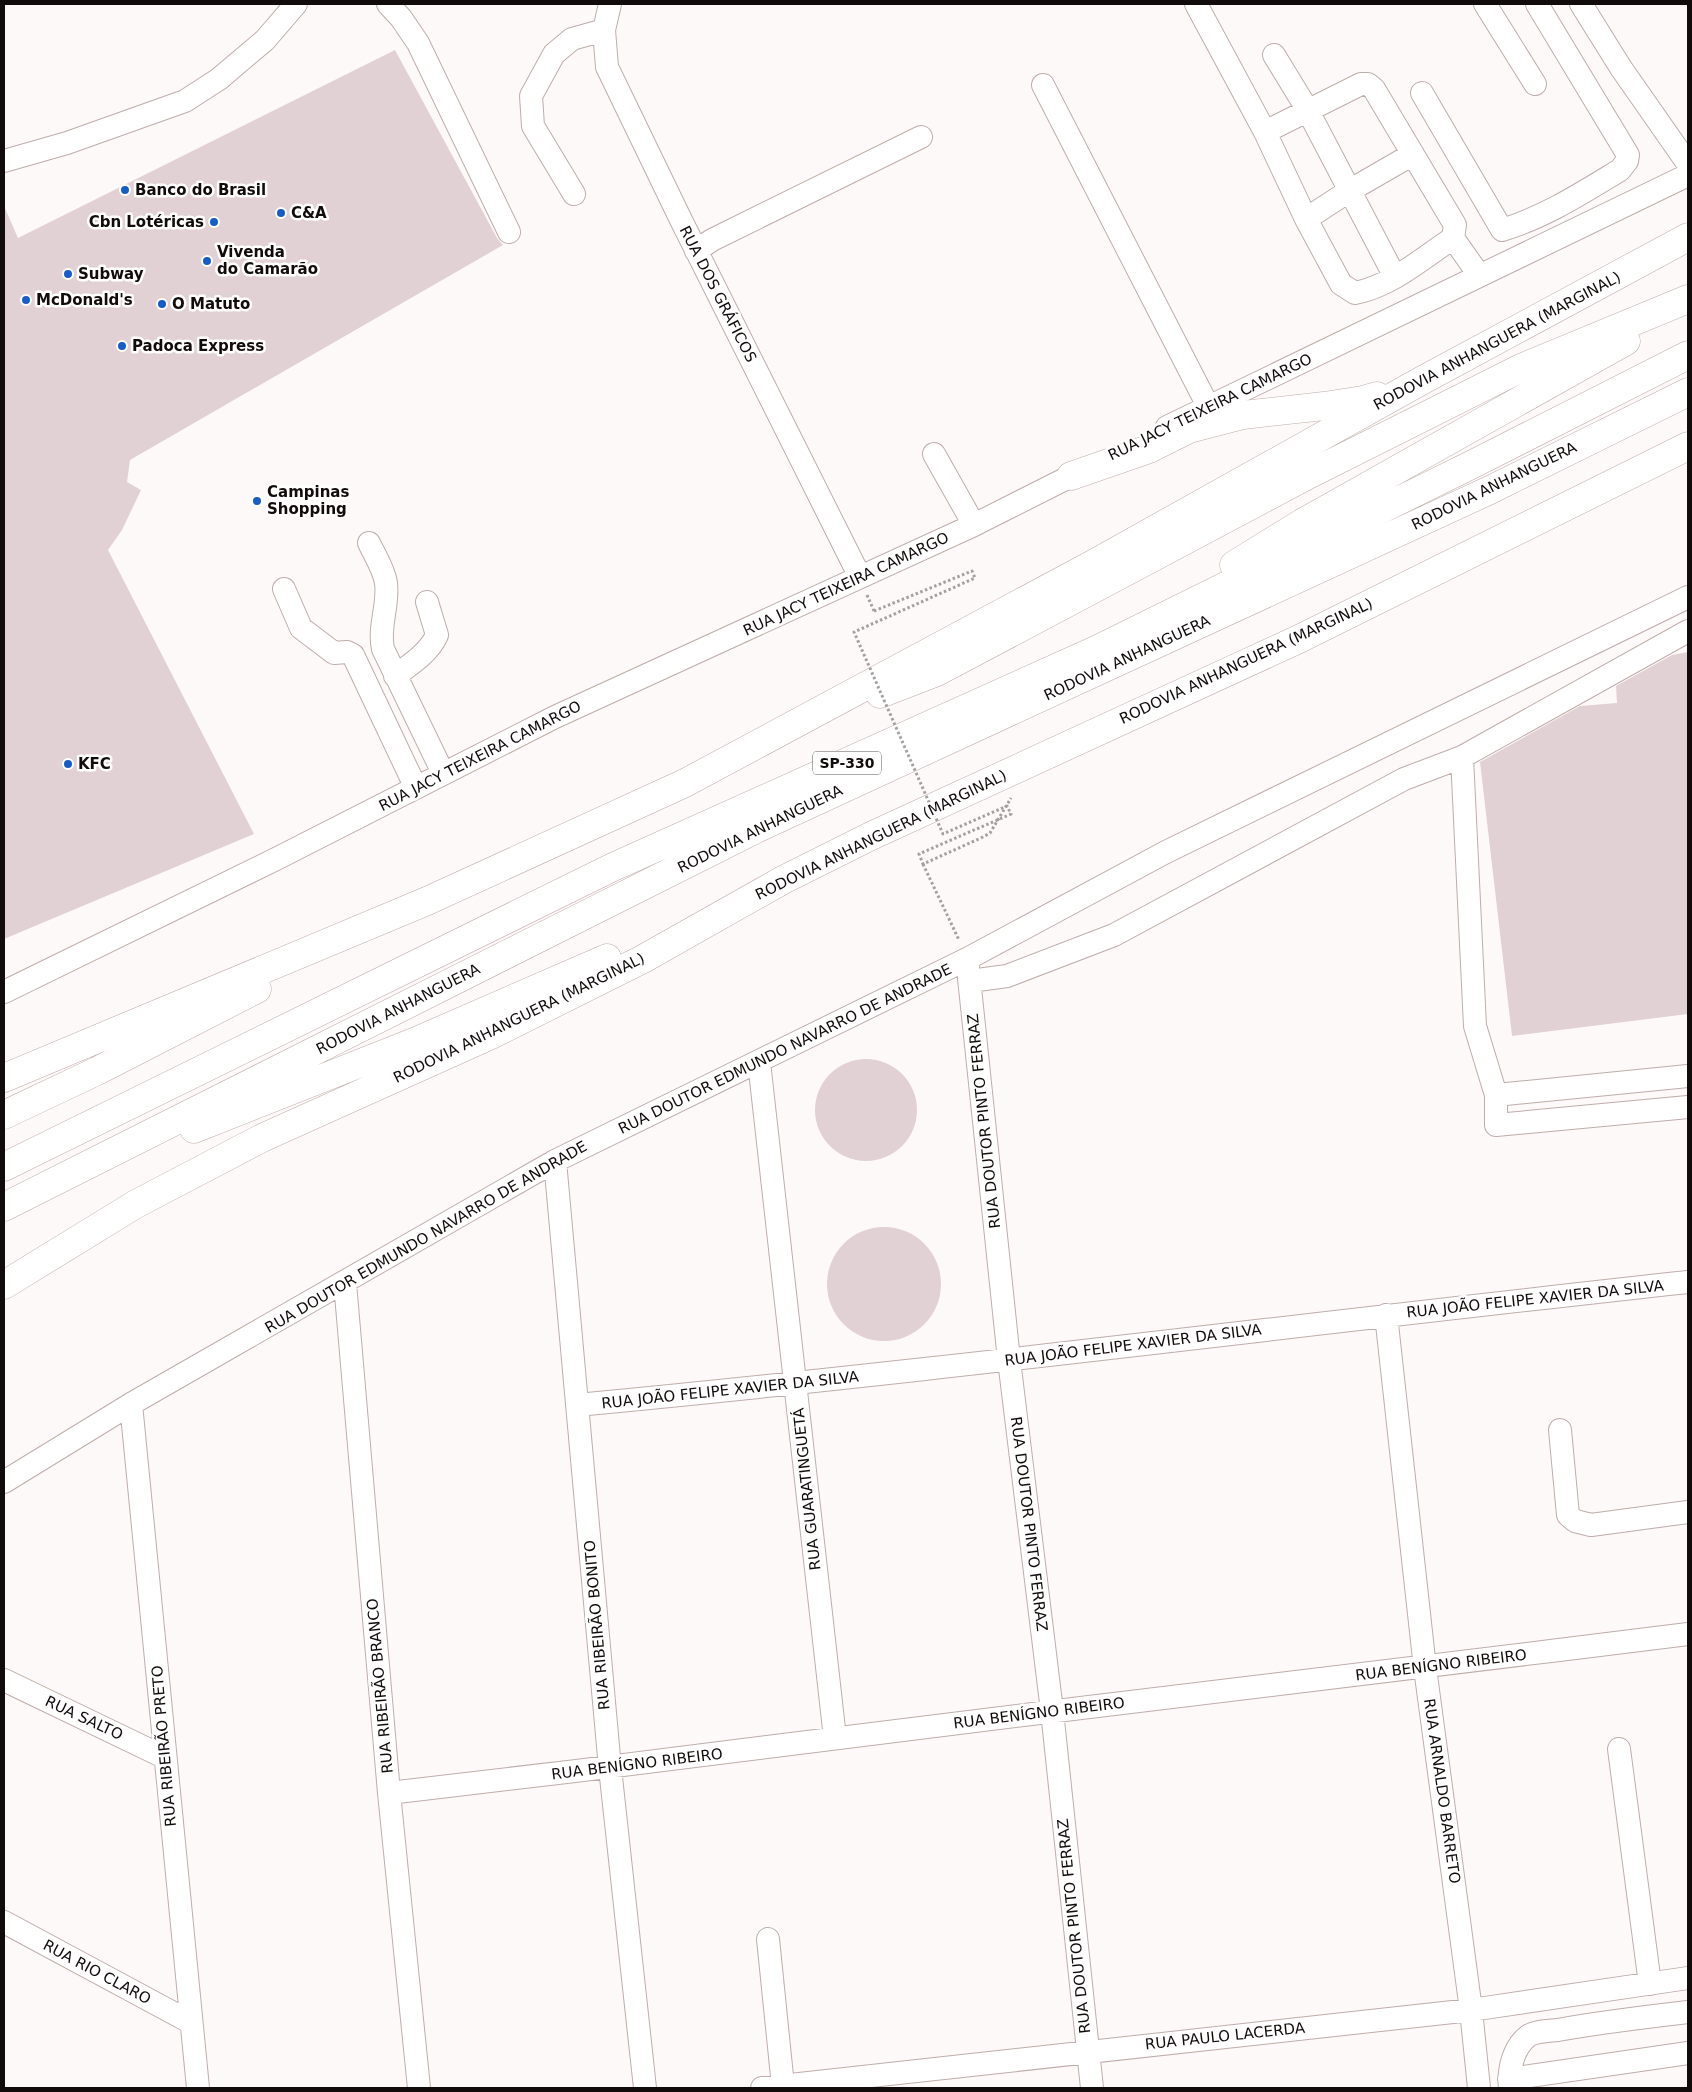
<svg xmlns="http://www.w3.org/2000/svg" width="1692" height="2092" viewBox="0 0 1692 2092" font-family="'DejaVu Sans',sans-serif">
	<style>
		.building { fill: #e2d1d4 }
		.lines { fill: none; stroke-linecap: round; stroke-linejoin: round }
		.minor-casing { stroke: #beadaa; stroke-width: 24 }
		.highway-casing { stroke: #beadaa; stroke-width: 29 }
		.path { stroke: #a4a09f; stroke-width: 3; stroke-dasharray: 2.5 2.5; stroke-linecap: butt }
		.minor { stroke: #fff; stroke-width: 22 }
		.highway { stroke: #fff; stroke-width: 28 }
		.path-bridge { stroke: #a4a09f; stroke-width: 3; stroke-dasharray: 2.5 2.5; stroke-linecap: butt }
		.poi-dot { fill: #165dc8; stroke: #fff; stroke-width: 2 }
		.labels { text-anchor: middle; stroke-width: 5; stroke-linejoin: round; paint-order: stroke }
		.shield { fill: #fff; stroke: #585554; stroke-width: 1 }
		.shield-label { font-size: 14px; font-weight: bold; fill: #110c0b }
		.poi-label { font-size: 15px; font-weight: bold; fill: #110c0b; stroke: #fff; text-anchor: start }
		.street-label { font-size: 15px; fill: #110c0b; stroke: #fff }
	</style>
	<rect width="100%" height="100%" fill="#fdf9f8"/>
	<path class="building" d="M 395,50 L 497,238 L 503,245 L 130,460 L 127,482 L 141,490 L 122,530 L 108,550 L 254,834 L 4,939 L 4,206 L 18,238 Z
		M 1688,652 L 1688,1014 L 1512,1036 L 1480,762 L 1580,706 L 1617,703 L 1616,686 L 1672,655 Z
		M815 1110a51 51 0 1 1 102 0a51 51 0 1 1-102 0Z
		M827 1284a57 57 0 1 1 114 0a57 57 0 1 1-114 0Z"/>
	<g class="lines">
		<g class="minor-casing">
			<path id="minor" d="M 388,4 L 401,18 L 418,43 L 509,232
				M 610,4 L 604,30 L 607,67 L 681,220 L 860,577
				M 1196,4 L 1265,132 L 1306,219 L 1341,284 L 1355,293 C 1391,286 1423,258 1453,238 L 1455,225 L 1374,89 L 1368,84 L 1361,84 L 1265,132
				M 1485,4 L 1535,84
				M 1581,4 L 1621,68 L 1688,164
				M 1274,55 L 1307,109 L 1395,277
				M 1043,85 L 1208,406
				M 1422,93 L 1502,230 C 1545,217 1582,193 1620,170 L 1627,161 L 1628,155 L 1537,4
				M 4,161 L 67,143 L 185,101 L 219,79 L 265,40 L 296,4
				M 574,194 L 533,126 L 531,96 L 554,54 L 572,39 L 604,30
				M 1306,219 L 1349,191 L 1413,154
				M 1453,238 L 1479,275
				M 696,251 L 712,240 L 921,137
				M 1167,427 L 1688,175
				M 934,454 L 974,525
				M 369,543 C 375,556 384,569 386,583 C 389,605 378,627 383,649 L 443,773
				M 284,589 L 301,628 L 334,653 L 347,652 L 353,655 L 416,788
				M 395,676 C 411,664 428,654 437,635 L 427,602
				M 1462,757 L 1475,1026 L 1496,1095 L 1496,1125 L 1688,1107
				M 967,959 L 1009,1360 L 1052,1711 L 1092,2088
				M 970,981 L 1007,976 L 1114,935 L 1404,779 L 1462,757 L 1688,631
				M 4,992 L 274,860 L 555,717 L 974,525 L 1085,469
				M 759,1062 L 835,1738
				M 1496,1095 L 1688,1076
				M 555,1161 L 610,1768 L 645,2088
				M 345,1283 L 389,1793 L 419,2088
				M 1386,1315 L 1425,1668 L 1471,2010 L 1479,2088
				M 131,1404 L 198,2088
				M 577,1405 C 948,1370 1318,1322 1688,1282
				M 1560,1430 L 1568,1515 L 1575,1521 L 1591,1525 L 1688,1512
				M 4,1482 L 131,1404 L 555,1161 L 967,959 L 1166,852 L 1688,597
				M 4,1680 L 164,1757
				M 1619,1749 L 1650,1984
				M 389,1793 C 609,1768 829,1739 1048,1712 C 1262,1685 1475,1661 1688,1634
				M 4,1922 L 190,2022
				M 768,1939 L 783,2086
				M 1509,2079 L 1688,2053
				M 762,2088 L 1471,2010 L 1688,1978
				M 1510,2088 C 1508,2070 1513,2048 1528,2036 C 1535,2031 1550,2031 1558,2030 C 1602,2022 1645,2017 1688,2012"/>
		</g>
		<g class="highway-casing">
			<path id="highway" d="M 1071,476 L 1149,449 L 1189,429 L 1243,415 L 1324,406 L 1363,400 L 1377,396
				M 1234,565 L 1302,523 L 1626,341
				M 880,694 L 937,672 L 1310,474 L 1521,368 L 1688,299
				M 4,1078 L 427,901 L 685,783 L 1093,564 L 1421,381 L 1688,237
				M 4,1115 L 97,1071 L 257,989
				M 194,1129 L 414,1042 L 607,958
				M 4,1167 L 613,867 L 1096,650 L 1473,464 L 1688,355
				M 4,1207 L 758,828 L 1490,490 L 1688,392
				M 4,1285 L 136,1204 L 262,1138 L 491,1035 L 643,959 L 783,880 L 871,836 L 1299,639 L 1688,446"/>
		</g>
		<path class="path" d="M 867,595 L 874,611
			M 981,838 L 990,833 L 1011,798
			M 923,864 L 959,940"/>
		<use href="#minor" class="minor"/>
		<use href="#highway" class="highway"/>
		<path class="path-bridge" d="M 874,611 L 972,571 L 975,578 L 854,632 L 943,834 L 1007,806 L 1011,814 L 919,854 L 923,864 L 981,838"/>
	</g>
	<g class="poi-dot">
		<circle cx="125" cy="190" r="5"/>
		<circle cx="281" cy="213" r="5"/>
		<circle cx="214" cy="222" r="5"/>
		<circle cx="207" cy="261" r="5"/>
		<circle cx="68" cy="274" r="5"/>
		<circle cx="26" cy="300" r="5"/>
		<circle cx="162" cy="304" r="5"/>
		<circle cx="122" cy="346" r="5"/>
		<circle cx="257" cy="501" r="5"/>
		<circle cx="68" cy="764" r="5"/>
	</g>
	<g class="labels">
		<rect class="shield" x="813" y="751.5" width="68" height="23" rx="4"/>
		<g class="shield-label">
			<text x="847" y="768">SP-330</text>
		</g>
		<g class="poi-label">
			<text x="135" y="195">Banco do Brasil</text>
			<text x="291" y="218">C&amp;A</text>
			<text x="204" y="227" text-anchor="end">Cbn Lotéricas</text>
			<text x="217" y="257">Vivenda<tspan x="217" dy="17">do Camarão</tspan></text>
			<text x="78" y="279">Subway</text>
			<text x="36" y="305">McDonald's</text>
			<text x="172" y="309">O Matuto</text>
			<text x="132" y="351">Padoca Express</text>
			<text x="267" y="497">Campinas<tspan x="267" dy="17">Shopping</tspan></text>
			<text x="78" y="769">KFC</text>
		</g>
		<g class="street-label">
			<text transform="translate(718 294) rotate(63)" y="5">RUA DOS GRÁFICOS</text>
			<text transform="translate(1497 341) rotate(-28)" y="5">RODOVIA ANHANGUERA (MARGINAL)</text>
			<text transform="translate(1210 407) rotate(-26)" y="5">RUA JACY TEIXEIRA CAMARGO</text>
			<text transform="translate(1494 486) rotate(-26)" y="5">RODOVIA ANHANGUERA</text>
			<text transform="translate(846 584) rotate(-25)" y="5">RUA JACY TEIXEIRA CAMARGO</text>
			<text transform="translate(1127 658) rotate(-25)" y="5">RODOVIA ANHANGUERA</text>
			<text transform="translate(1246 661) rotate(-25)" y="5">RODOVIA ANHANGUERA (MARGINAL)</text>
			<text transform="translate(480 756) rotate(-27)" y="5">RUA JACY TEIXEIRA CAMARGO</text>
			<text transform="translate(760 829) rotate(-26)" y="5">RODOVIA ANHANGUERA</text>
			<text transform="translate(881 835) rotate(-26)" y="5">RODOVIA ANHANGUERA (MARGINAL)</text>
			<text transform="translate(398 1009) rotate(-27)" y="5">RODOVIA ANHANGUERA</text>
			<text transform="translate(519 1018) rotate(-26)" y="5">RODOVIA ANHANGUERA (MARGINAL)</text>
			<text transform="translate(785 1049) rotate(-26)" y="5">RUA DOUTOR EDMUNDO NAVARRO DE ANDRADE</text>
			<text transform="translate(984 1121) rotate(-96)" y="5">RUA DOUTOR PINTO FERRAZ</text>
			<text transform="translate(426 1237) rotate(-30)" y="5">RUA DOUTOR EDMUNDO NAVARRO DE ANDRADE</text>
			<text transform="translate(1535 1299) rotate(-6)" y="5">RUA JOÃO FELIPE XAVIER DA SILVA</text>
			<text transform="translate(1133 1345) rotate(-7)" y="5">RUA JOÃO FELIPE XAVIER DA SILVA</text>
			<text transform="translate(730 1390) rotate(-6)" y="5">RUA JOÃO FELIPE XAVIER DA SILVA</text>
			<text transform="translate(807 1489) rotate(-96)" y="5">RUA GUARATINGUETÁ</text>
			<text transform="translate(1029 1524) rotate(83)" y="5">RUA DOUTOR PINTO FERRAZ</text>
			<text transform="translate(597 1625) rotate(-95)" y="5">RUA RIBEIRÃO BONITO</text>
			<text transform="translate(1441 1665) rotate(-7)" y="5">RUA BENÍGNO RIBEIRO</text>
			<text transform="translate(380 1686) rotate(-95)" y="5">RUA RIBEIRÃO BRANCO</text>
			<text transform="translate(1039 1713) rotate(-7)" y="5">RUA BENÍGNO RIBEIRO</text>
			<text transform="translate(84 1718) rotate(25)" y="5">RUA SALTO</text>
			<text transform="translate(164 1746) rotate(-95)" y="5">RUA RIBEIRÃO PRETO</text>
			<text transform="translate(637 1764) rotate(-7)" y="5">RUA BENÍGNO RIBEIRO</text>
			<text transform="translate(1442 1791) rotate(82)" y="5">RUA ARNALDO BARRETO</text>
			<text transform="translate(1074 1926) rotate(-96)" y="5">RUA DOUTOR PINTO FERRAZ</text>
			<text transform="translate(97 1972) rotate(28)" y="5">RUA RIO CLARO</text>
			<text transform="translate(1225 2036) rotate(-6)" y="5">RUA PAULO LACERDA</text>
		</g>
	</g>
	<rect width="1692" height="2092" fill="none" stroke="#110c0b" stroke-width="10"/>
</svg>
